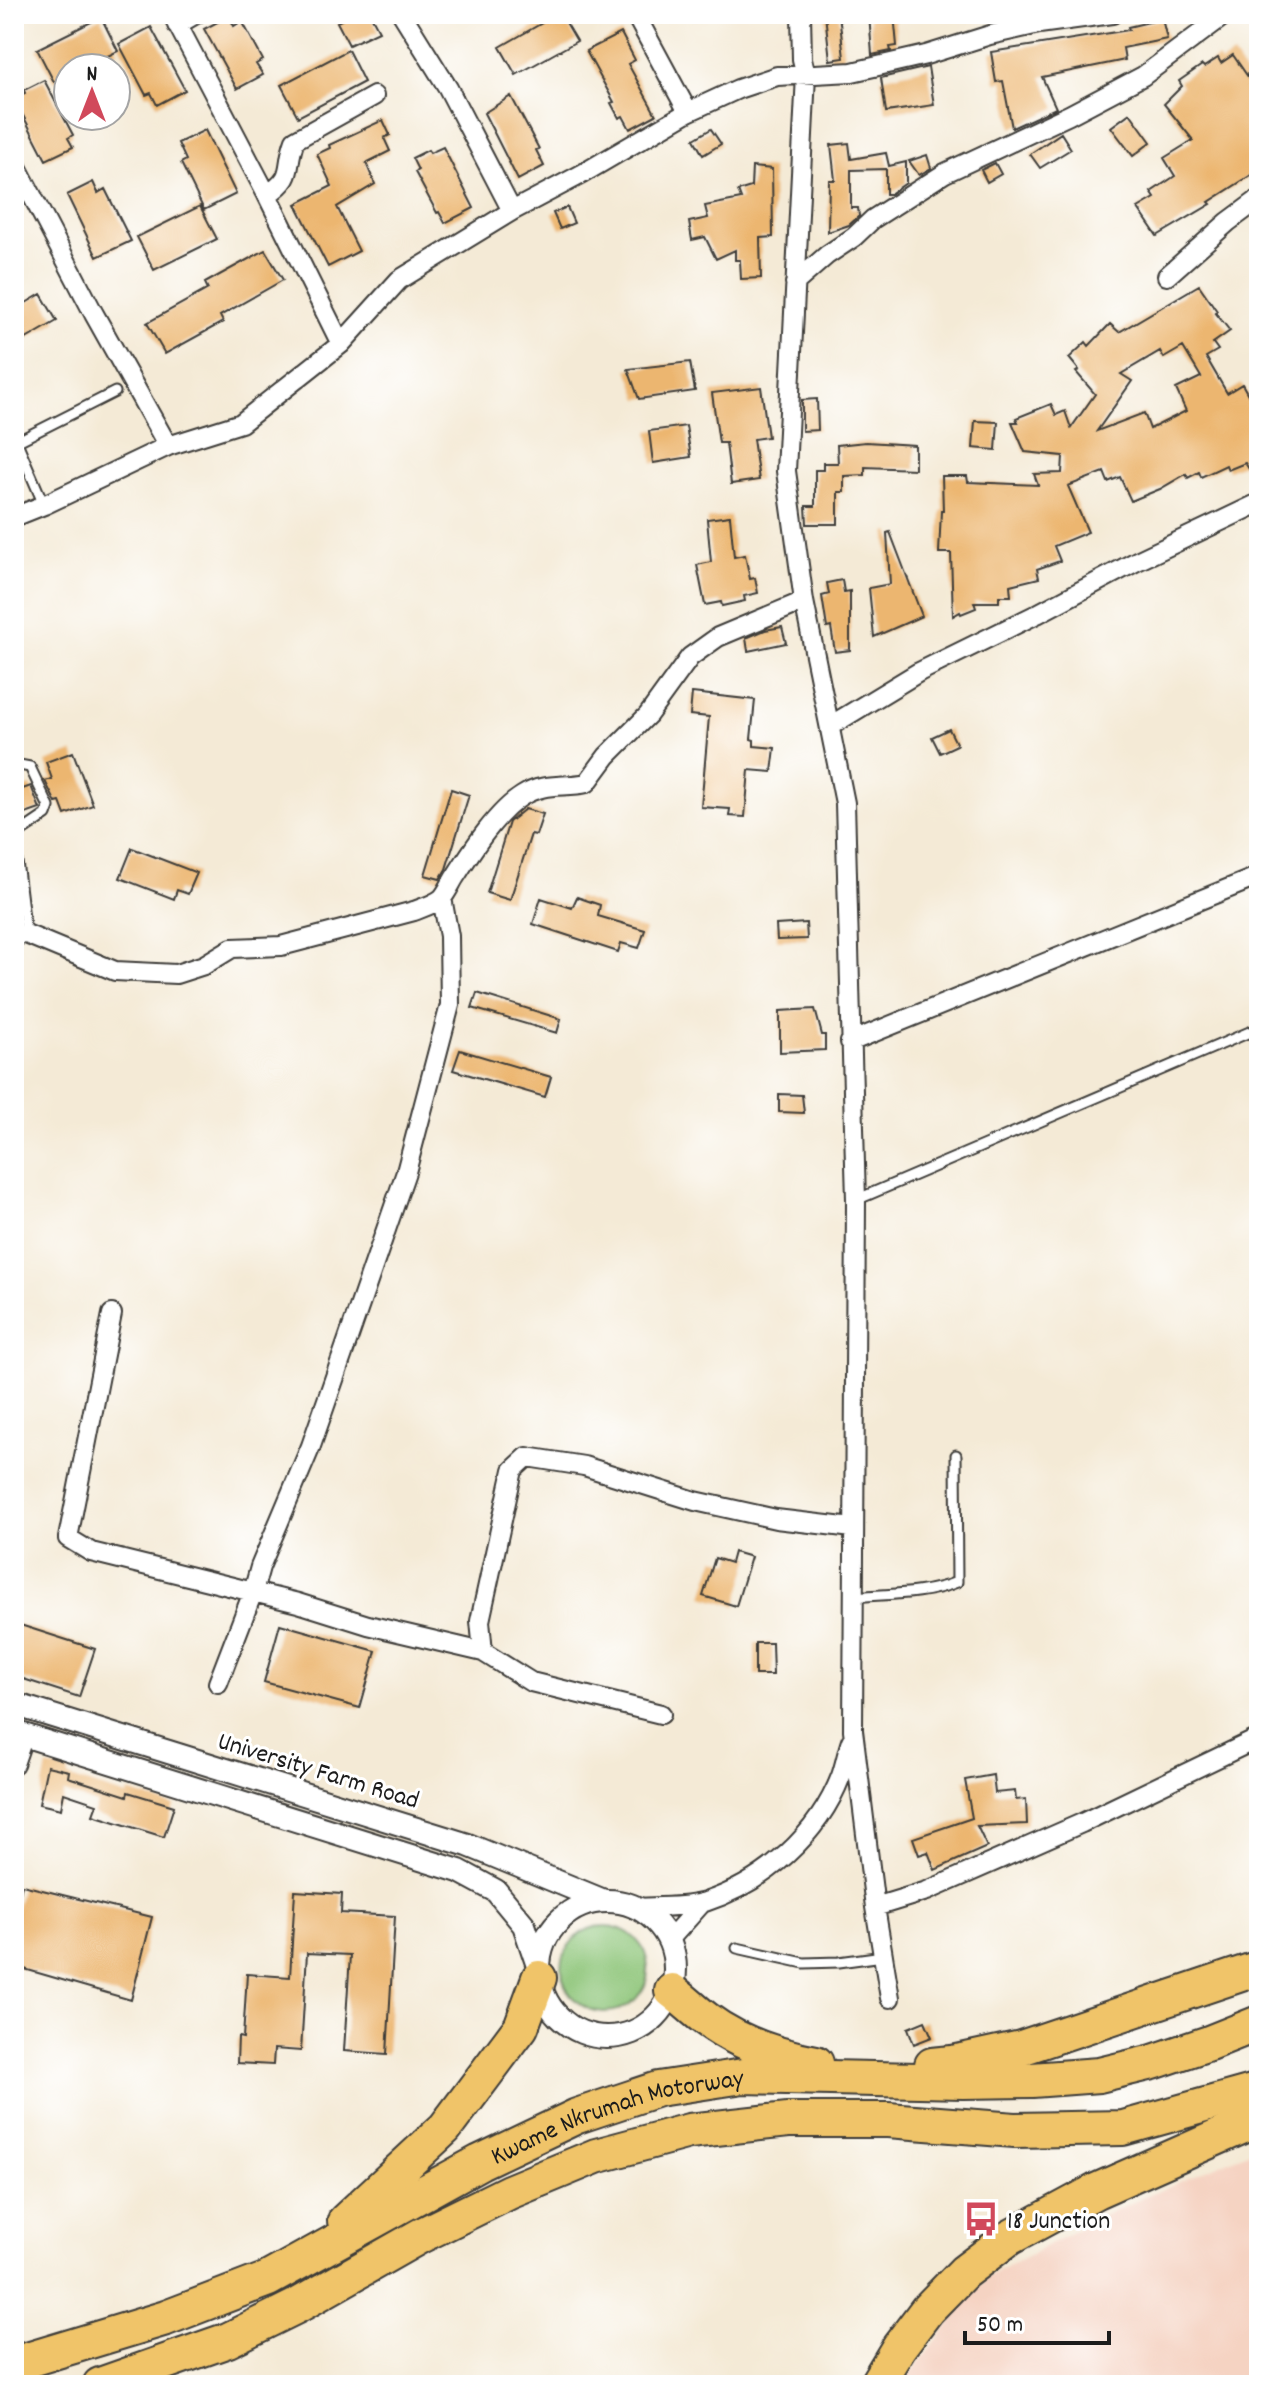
<svg xmlns="http://www.w3.org/2000/svg" width="1273" height="2399" viewBox="0 0 1273 2399" font-family="Dekko,sans-serif">
	<style>
		.built { fill: #f5d3c2 }
		.green { fill: #8cc477; stroke: #54704a; stroke-width: 2 }
		.building { fill: #ecb670; fill-rule: evenodd }
		.lines { fill: none; stroke-linecap: round; stroke-linejoin: round }
		.service-casing { stroke: #3c3b38; stroke-width: 13 }
		.minor-casing { stroke: #3c3b38; stroke-width: 22 }
		.tertiary-casing { stroke: #3c3b38; stroke-width: 26 }
		.motorway-casing { stroke: #3c3b38; stroke-width: 38 }
		.service { stroke: #fff; stroke-width: 9 }
		.minor { stroke: #fff; stroke-width: 18 }
		.tertiary { stroke: #fff; stroke-width: 22 }
		.motorway { stroke: #f0c469; stroke-width: 34 }
		.labels { text-anchor: middle; stroke-width: 6; stroke-linejoin: round; paint-order: stroke }
		.street-label { font-size: 26px; fill: #1c1c1c; stroke: #fff }
		.poi-label { font-size: 26px; fill: #1c1c1c; stroke: #fff; text-anchor: start }
	</style>
	<rect width="100%" height="100%" fill="#fff"/>
	<filter id="ink" filterUnits="userSpaceOnUse"><feTurbulence type="fractalNoise" baseFrequency=".0125" numOctaves="2"/><feDisplacementMap in="SourceGraphic" scale="16" xChannelSelector="R" yChannelSelector="G"/><feConvolveMatrix kernelMatrix="1 2 1 2 8 2 1 2 1" color-interpolation-filters="sRGB"/></filter>
	<filter id="wash" filterUnits="userSpaceOnUse"><feTurbulence type="fractalNoise" baseFrequency=".006" numOctaves="4" result="noise"/><feDisplacementMap in="SourceGraphic" scale="32" xChannelSelector="R" yChannelSelector="G"/><feGaussianBlur stdDeviation="1.8" result="paint"/><feColorMatrix in="noise" values="0 0 0 0 0 0 0 0 0 0 0 0 0 0 0 0 0 1.4 0 .05"/><feComposite in="paint" operator="in"/></filter>
	<g filter="url(#wash)">
		<rect width="100%" height="100%" fill="#f4ead6"/>
		<path class="built" d="M 1259,2147 L 1259,2385 L 901,2385 L 987,2277 L 1111,2212 Z"/>
		<path class="green" d="M562 1969a43 43 0 1 1 86 0a43 43 0 1 1-86 0Z"/>
		<g id="blocks">
			<path class="building" d="M 343,14 L 370,14 L 379,31 L 349,45 L 337,22 L 345,18 Z
				M 558,14 L 561,14 L 577,41 L 516,75 L 500,47 Z
				M 825,14 L 839,14 L 844,58 L 830,60 Z
				M 869,14 L 894,14 L 897,46 L 890,47 L 891,51 L 872,55 Z
				M 229,16 L 234,26 L 242,21 L 263,60 L 256,64 L 263,75 L 237,89 L 204,29 Z
				M 101,17 L 118,51 L 83,68 L 68,68 L 68,75 L 54,82 L 37,49 Z
				M 1162,19 L 1167,39 L 1123,48 L 1125,60 L 1042,77 L 1056,108 L 1012,128 L 1003,81 L 996,82 L 991,52 L 1129,30 L 1128,27 Z
				M 151,27 L 185,90 L 157,105 L 151,93 L 146,95 L 119,44 Z
				M 621,33 L 635,60 L 628,64 L 656,115 L 630,129 L 623,116 L 619,118 L 611,103 L 614,102 L 586,51 Z
				M 348,50 L 364,82 L 298,117 L 281,85 Z
				M 1233,55 L 1259,93 L 1259,170 L 1209,202 L 1211,204 L 1157,236 L 1138,208 L 1155,198 L 1151,192 L 1175,176 L 1164,158 L 1193,140 L 1164,104 L 1182,86 L 1179,81 L 1202,65 L 1204,67 L 1218,58 L 1221,63 Z
				M 928,67 L 934,105 L 886,112 L 881,78 Z
				M 44,80 L 73,135 L 68,138 L 73,147 L 46,160 L 14,98 L 25,93 L 24,90 Z
				M 511,96 L 539,149 L 536,150 L 544,166 L 518,180 L 484,113 Z
				M 1130,113 L 1151,142 L 1133,156 L 1111,127 Z
				M 383,120 L 390,135 L 384,138 L 390,151 L 366,163 L 375,184 L 337,207 L 359,251 L 328,267 L 296,204 L 332,186 L 317,154 L 330,148 L 329,145 Z
				M 711,129 L 721,144 L 703,155 L 694,139 Z
				M 205,130 L 236,194 L 204,210 L 181,163 L 186,160 L 178,143 Z
				M 1061,133 L 1071,149 L 1040,168 L 1030,154 Z
				M 849,143 L 851,159 L 886,153 L 889,166 L 906,162 L 906,183 L 890,194 L 886,194 L 886,169 L 851,170 L 851,208 L 858,208 L 859,216 L 849,225 L 828,232 L 829,180 L 835,180 L 831,145 Z
				M 443,147 L 474,208 L 445,223 L 439,212 L 437,213 L 415,172 L 418,170 L 412,158 L 428,150 L 430,153 Z
				M 927,155 L 931,168 L 919,175 L 909,161 Z
				M 995,163 L 1001,174 L 987,182 L 981,170 Z
				M 752,167 L 772,169 L 773,237 L 760,238 L 761,278 L 741,279 L 740,260 L 735,260 L 735,250 L 716,259 L 705,237 L 692,240 L 689,222 L 708,218 L 705,206 L 741,199 L 738,191 L 751,187 Z
				M 93,182 L 98,193 L 105,189 L 131,241 L 97,257 L 67,195 Z
				M 200,206 L 217,239 L 154,270 L 137,237 Z
				M 567,207 L 574,223 L 560,229 L 553,213 Z
				M 265,250 L 283,280 L 220,316 L 223,322 L 165,354 L 147,323 L 208,289 L 205,283 Z
				M 1199,285 L 1217,311 L 1215,312 L 1230,331 L 1213,343 L 1218,350 L 1206,357 L 1227,393 L 1242,384 L 1259,414 L 1259,484 L 1245,463 L 1228,470 L 1226,465 L 1201,477 L 1199,472 L 1188,478 L 1186,474 L 1160,489 L 1131,501 L 1120,477 L 1108,482 L 1104,472 L 1068,486 L 1088,532 L 1054,546 L 1060,561 L 1037,569 L 1039,578 L 1010,585 L 1011,596 L 999,596 L 999,602 L 974,602 L 976,608 L 961,614 L 960,612 L 953,616 L 951,553 L 939,553 L 941,511 L 943,511 L 942,476 L 967,476 L 968,482 L 1038,485 L 1034,474 L 1062,473 L 1063,456 L 1025,452 L 1012,422 L 1018,422 L 1016,418 L 1051,404 L 1056,415 L 1065,411 L 1071,428 L 1095,394 L 1076,372 L 1079,370 L 1069,358 L 1086,342 L 1089,346 L 1110,324 L 1119,332 ZM 1183,347 L 1201,377 L 1176,389 L 1186,411 L 1150,429 L 1144,413 L 1097,431 L 1132,381 L 1121,374 L 1160,351 L 1164,358 Z
				M 41,294 L 57,321 L 14,346 L 14,310 Z
				M 690,362 L 695,391 L 639,399 L 628,369 Z
				M 761,387 L 768,437 L 753,439 L 759,480 L 731,484 L 726,443 L 719,443 L 712,393 Z
				M 817,399 L 818,430 L 802,431 L 802,400 Z
				M 975,421 L 998,422 L 996,450 L 973,448 Z
				M 686,426 L 691,457 L 653,463 L 649,431 Z
				M 866,442 L 915,445 L 915,469 L 865,467 L 865,475 L 844,476 L 844,492 L 838,492 L 838,524 L 807,524 L 806,506 L 815,506 L 815,470 L 823,470 L 823,463 L 838,463 L 837,445 Z
				M 730,516 L 734,557 L 745,555 L 750,579 L 755,578 L 758,593 L 744,596 L 745,601 L 722,606 L 721,602 L 705,605 L 697,565 L 711,562 L 707,519 Z
				M 890,532 L 922,616 L 874,637 L 869,588 L 890,584 L 887,533 Z
				M 842,580 L 844,592 L 850,591 L 850,650 L 835,652 L 831,627 L 827,628 L 822,596 L 829,594 L 827,583 Z
				M 782,627 L 786,643 L 748,651 L 746,638 L 765,630 Z
				M 692,693 L 755,700 L 751,739 L 754,740 L 754,746 L 775,748 L 772,772 L 749,770 L 745,817 L 729,816 L 730,809 L 701,807 L 709,717 L 690,715 Z
				M 949,729 L 957,745 L 940,753 L 932,737 Z
				M 73,752 L 93,805 L 65,815 L 60,802 L 56,803 L 45,781 L 52,779 L 46,762 Z
				M 31,786 L 40,809 L 14,818 L 14,792 Z
				M 451,789 L 469,795 L 446,869 L 440,879 L 425,875 Z
				M 525,809 L 543,814 L 536,835 L 531,834 L 510,900 L 487,893 L 509,822 Z
				M 132,848 L 197,873 L 188,894 L 177,890 L 174,899 L 120,878 Z
				M 577,897 L 600,905 L 598,916 L 645,930 L 639,948 L 621,943 L 618,952 L 533,924 L 541,898 L 572,908 Z
				M 806,923 L 807,939 L 777,940 L 776,925 Z
				M 477,993 L 561,1019 L 557,1033 L 472,1008 Z
				M 815,1009 L 822,1035 L 825,1035 L 825,1050 L 780,1052 L 780,1011 Z
				M 460,1050 L 551,1077 L 545,1097 L 453,1070 Z
				M 779,1094 L 802,1095 L 804,1113 L 779,1112 Z
				M 734,1552 L 751,1557 L 736,1606 L 703,1596 L 715,1558 L 731,1563 Z
				M 14,1623 L 95,1649 L 79,1697 L 14,1676 Z
				M 280,1624 L 376,1651 L 360,1708 L 264,1682 Z
				M 755,1643 L 772,1643 L 773,1675 L 755,1675 Z
				M 47,1766 L 69,1771 L 68,1777 L 127,1796 L 128,1792 L 174,1806 L 164,1837 L 93,1815 L 97,1804 L 64,1793 L 61,1809 L 39,1804 Z
				M 993,1775 L 995,1793 L 1015,1791 L 1016,1800 L 1026,1799 L 1027,1824 L 977,1826 L 987,1847 L 935,1870 L 928,1852 L 919,1855 L 913,1838 L 972,1818 L 965,1780 Z
				M 22,1885 L 152,1917 L 131,2000 L 14,1966 L 14,1919 Z
				M 295,1891 L 342,1894 L 341,1913 L 395,1916 L 387,2054 L 344,2051 L 350,1955 L 307,1953 L 301,2051 L 274,2049 L 273,2065 L 237,2063 L 238,2037 L 243,2038 L 247,1974 L 290,1977 Z
				M 925,2021 L 932,2037 L 914,2044 L 908,2028 Z"/>
		</g>
	</g>
	<g filter="url(#ink)">
		<use href="#blocks" fill-opacity="0" stroke="#3c3b38" stroke-width="2"/>
		<g class="lines">
			<g class="service-casing">
				<path id="service" d="M 17,442 L 44,505
					M 14,443 L 115,392
					M 14,764 L 30,767 L 49,807 L 46,815 L 18,834 L 15,845 L 26,934
					M 856,1200 L 1259,1028
					M 853,1597 C 886,1594 926,1595 957,1582 L 956,1455
					M 737,1948 L 804,1963 L 839,1962 L 883,1956"/>
			</g>
			<g class="minor-casing">
				<path id="minor" d="M 172,14 L 267,195 L 341,344
					M 402,14 L 448,88 L 512,211
					M 635,14 L 688,112
					M 801,14 L 802,59 L 806,75 L 786,471 L 804,601 L 845,803 L 856,1200 L 853,1730 L 875,1907 L 890,1998
					M 177,25 L 196,14
					M 14,161 L 94,314 L 168,446
					M 267,195 C 297,175 284,169 295,140 L 374,96
					M 1167,276 L 1228,222 L 1259,199
					M 795,283 L 827,255 L 854,237 L 873,219 L 945,173 L 1069,115 L 1143,76 L 1226,14
					M 14,517 L 44,505 L 168,446 L 241,423 L 341,344 L 399,280 L 512,211 L 582,174 L 688,112 L 738,89 L 777,76 L 852,72 L 926,55 L 990,35 L 1039,24 L 1112,14
					M 830,726 L 919,672 L 1037,614 L 1137,561 L 1259,503
					M 442,898 L 449,936 L 450,1005 L 406,1172 L 311,1446 L 260,1567 L 253,1592 L 298,1603 L 368,1625 L 483,1652
					M 14,935 L 26,934 L 115,971 L 176,974 L 204,965 L 232,948 L 281,946 L 414,911 C 422,908 435,904 442,898 C 447,893 451,883 455,877 C 471,852 496,812 522,796 C 544,782 563,788 587,783 L 607,756 L 648,715 L 690,657 L 718,637 L 804,601
					M 850,1042 L 1259,876
					M 112,1314 L 68,1538 L 91,1552 L 253,1592 L 218,1683
					M 661,1714 L 531,1682 L 483,1652 L 480,1621 L 513,1470 L 527,1457 L 584,1466 L 695,1501 L 776,1519 L 853,1528
					M 14,1764 L 24,1735
					M 875,1907 L 927,1891 L 1082,1823 L 1259,1738
					M 638,1908 C 659,1906 685,1908 705,1902 C 765,1882 818,1836 841,1776 C 845,1765 847,1752 851,1741
					M 669,1940 L 702,1903"/>
			</g>
			<g class="tertiary-casing">
				<path id="tertiary" d="M 14,1704 L 468,1845 L 604,1901
					M 14,1732 L 459,1871 L 496,1891 L 524,1925 L 538,1966
					M539 1969a68 68 0 1 1 136 0a68 68 0 1 1-136 0Z"/>
			</g>
			<g class="motorway-casing">
				<g id="motorway">
					<path d="M 672,1991 C 684,2000 694,2010 706,2019 C 738,2043 777,2056 816,2063"/>
					<path d="M 932,2065 L 952,2063 L 1021,2048 L 1259,1968"/>
					<path d="M 345,2221 L 445,2128 L 521,2027 L 539,1978"/>
					<path id="s1" d="M 14,2364 L 166,2318 L 268,2279 L 480,2162 L 577,2116 L 658,2089 L 743,2076 L 963,2081 L 1032,2080 L 1099,2075 L 1153,2062 L 1209,2043 L 1259,2023"/>
					<path d="M 100,2385 L 228,2340 L 297,2306 L 420,2236 L 509,2192 L 596,2156 L 689,2131 L 788,2120 L 888,2120 L 1015,2130 L 1123,2128 L 1259,2090"/>
					<path d="M 876,2385 L 899,2347 L 927,2310 L 964,2272 L 1009,2238 L 1096,2191 L 1259,2119"/>
				</g>
			</g>
			<use href="#service" class="service"/>
			<use href="#minor" class="minor"/>
			<use href="#tertiary" class="tertiary"/>
			<use href="#motorway" class="motorway"/>
		</g>
	</g>
	<defs>
		<g id="bus-bare" transform="scale(2.76)"><path d="M-5-6H5V4H4V6H2V4H-2V6H-4V4H-5ZM-3.5-4V0h7V-4ZM-3.5 1.2v1.5H-2V1.2ZM2 1.2v1.5H3.5V1.2Z" fill="#d1495b" stroke="#fff" stroke-width="2.5" paint-order="stroke"/></g>
	</defs>
	<g fill-rule="evenodd">
		<use href="#bus-bare" x="981" y="2219"/>
	</g>
	<g class="labels">
		<g class="street-label">
			<text transform="translate(319 1769) rotate(17)" y="9">University Farm Road</text>
			<text dy="9" stroke="none"><textPath href="#s1" startOffset="656">Kwame Nkrumah Motorway</textPath></text>
		</g>
		<g class="poi-label">
			<text x="1007" y="2228">18 Junction</text>
		</g>
	</g>
	<rect width="1273" height="2399" fill="none" stroke="#fff" stroke-width="48"/>
	<g transform="translate(92 92)"><circle r="38" fill="#ffffff" stroke="#a4a4a4" stroke-width="2"/>
	<path d="M0-6L14 30L0 20L-14 30Z" fill="#d1495b"/>
	<text y="-12" font-size="22" font-weight="bold" text-anchor="middle" fill="#1c1c1c">N</text>
	</g>
	<path d="M965 2331v12h144v-12" fill="none" stroke="#1c1c1c" stroke-width="4"/>
	<text x="977" y="2331" font-size="24" fill="#1c1c1c" stroke="#ffffff" stroke-width="6" paint-order="stroke">50 m</text>
</svg>
